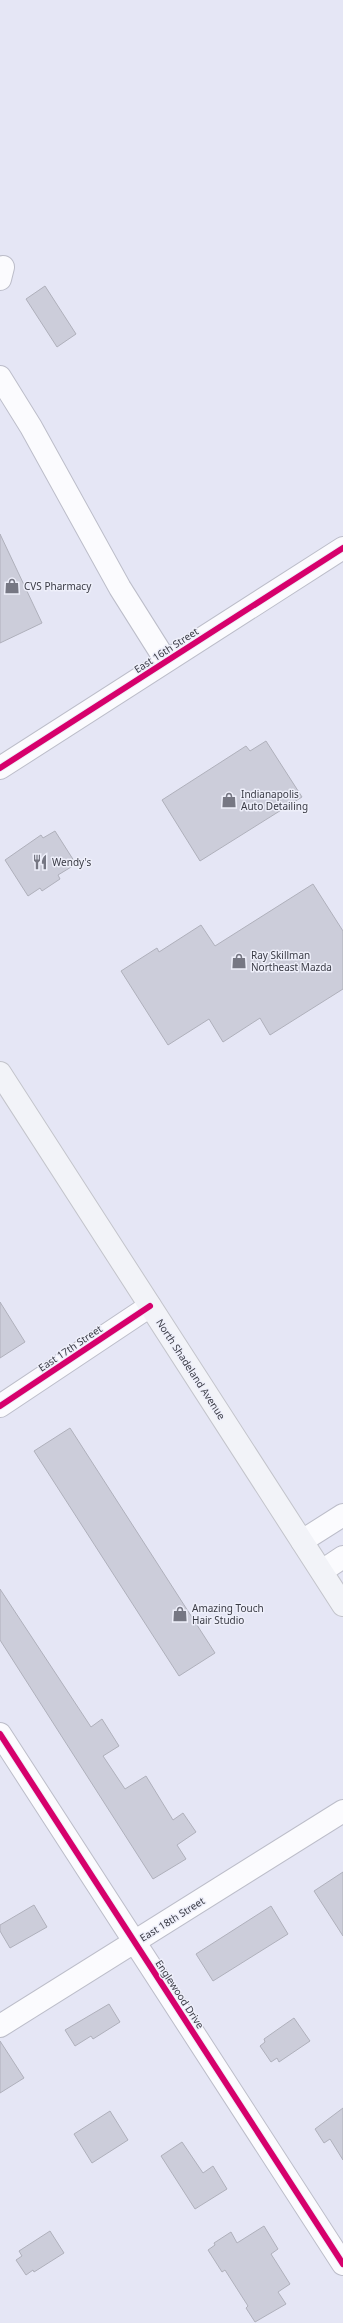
<svg xmlns="http://www.w3.org/2000/svg" width="343" height="2323" viewBox="0 0 343 2323" font-family="'Noto Sans',sans-serif">
	<style>
		.building { fill: #cccdda; stroke: #afb0bb }
		.lines { fill: none; stroke-linecap: round; stroke-linejoin: round }
		.minor-casing { stroke: #bcbdc9; stroke-width: 24 }
		.major-casing { stroke: #c3c4cb; stroke-width: 24 }
		.minor { stroke: #fbfbfe; stroke-width: 22 }
		.major { stroke: #f2f3f8; stroke-width: 22 }
		.cycleway-casing { stroke: #eeeffa; stroke-width: 8 }
		.cycleway { stroke: #d6006c; stroke-width: 6 }
		.labels { text-anchor: middle; stroke-width: 3; stroke-linejoin: round; paint-order: stroke }
		.poi-label { font-size: 10px; fill: #3a3b45; stroke: #eeeffa; text-anchor: start }
		.street-label { font-size: 10px; fill: #3a3b45; stroke: #eeeffa }
	</style>
	<rect width="100%" height="100%" fill="#e5e6f5"/>
	<path class="building" d="M 45,286 L 76,334 L 57,347 L 26,299 Z
		M 0,534 L 42,623 L 0,643 Z
		M 266,741 L 302,797 L 200,861 L 162,800 L 246,746 L 250,751 Z
		M 55,831 L 76,864 L 58,875 L 60,879 L 42,891 L 40,888 L 28,896 L 5,860 L 41,835 L 43,838 Z
		M 313,884 L 343,931 L 343,989 L 270,1035 L 260,1018 L 223,1042 L 209,1019 L 168,1045 L 121,971 L 157,948 L 159,952 L 201,925 L 215,946 Z
		M 0,1302 L 25,1342 L 0,1358 Z
		M 70,1428 L 215,1653 L 179,1676 L 34,1451 Z
		M 0,1589 L 91,1727 L 102,1719 L 119,1746 L 103,1756 L 125,1789 L 146,1776 L 173,1820 L 183,1813 L 196,1832 L 177,1845 L 186,1859 L 153,1879 L 0,1640 Z
		M 343,1872 L 343,1936 L 314,1891 Z
		M 34,1905 L 47,1927 L 10,1948 L 0,1931 L 0,1925 Z
		M 271,1906 L 288,1934 L 213,1981 L 196,1954 Z
		M 109,2004 L 120,2022 L 93,2039 L 91,2036 L 75,2046 L 65,2030 Z
		M 294,2018 L 310,2041 L 279,2062 L 277,2058 L 271,2062 L 260,2046 L 265,2042 L 264,2039 Z
		M 0,2041 L 24,2078 L 0,2093 Z
		M 343,2108 L 343,2160 L 330,2139 L 324,2143 L 315,2129 Z
		M 110,2111 L 128,2140 L 92,2163 L 74,2134 Z
		M 182,2142 L 203,2173 L 213,2166 L 227,2189 L 195,2209 L 161,2156 Z
		M 264,2226 L 278,2249 L 271,2254 L 290,2284 L 278,2292 L 286,2304 L 255,2322 L 246,2308 L 248,2306 L 225,2270 L 222,2272 L 208,2250 L 215,2245 L 214,2243 L 231,2232 L 237,2243 Z
		M 50,2231 L 64,2253 L 34,2272 L 33,2270 L 26,2275 L 16,2260 L 22,2256 L 19,2251 Z"/>
	<g class="lines">
		<g class="minor-casing">
			<path id="minor" d="M 0,279 L 3,267
				M 0,377 L 31,427 L 120,588 L 166,661
				M 0,768 L 343,548
				M 0,1406 L 150,1306
				M 302,1541 L 343,1515
				M 322,1571 L 343,1557
				M 0,1734 L 343,2264
				M 0,2026 L 343,1811"/>
		</g>
		<g class="major-casing">
			<path id="major" d="M 0,1073 L 343,1605"/>
		</g>
		<use href="#minor" class="minor"/>
		<use href="#major" class="major"/>
		<g class="cycleway-casing">
			<path id="cycleway" d="M 0,768 L 343,548
				M 0,1406 L 150,1306
				M 0,1734 L 343,2264"/>
		</g>
		<use href="#cycleway" class="cycleway"/>
	</g>
	<defs>
		<g id="shop-bare" transform="scale(1.2)"><path d="M-5-2.5h2.3a2.7 3.5 0 0 1 5.4 0H5L5.5 6h-11ZM-1.5-2.5h3a1.5 2.3 0 0 0-3 0Z" fill="#767783" stroke="#eeeffa" stroke-width="2.5" paint-order="stroke"/></g>
		<g id="restaurant-bare" transform="scale(1.2)"><path d="M-5-6h1v4h1v-4h1v4h1v-4h1v5L-1.5 .5V6h-2V.5L-5-1ZM5-6V6H3V1.5H1.5Q1.5-4 5-6Z" fill="#767783" stroke="#eeeffa" stroke-width="2.5" paint-order="stroke"/></g>
	</defs>
	<g fill-rule="evenodd">
		<use href="#shop-bare" x="12" y="586"/>
		<use href="#shop-bare" x="229" y="800"/>
		<use href="#restaurant-bare" x="40" y="862"/>
		<use href="#shop-bare" x="239" y="961"/>
		<use href="#shop-bare" x="180" y="1614"/>
	</g>
	<g class="labels">
		<g class="poi-label">
			<text x="24" y="590">CVS Pharmacy</text>
			<text x="241" y="798">Indianapolis<tspan x="241" dy="12">Auto Detailing</tspan></text>
			<text x="52" y="866">Wendy's</text>
			<text x="251" y="959">Ray Skillman<tspan x="251" dy="12">Northeast Mazda</tspan></text>
			<text x="192" y="1612">Amazing Touch<tspan x="192" dy="12">Hair Studio</tspan></text>
		</g>
		<g class="street-label">
			<text transform="translate(166 650) rotate(-33)" y="4">East 16th Street</text>
			<text transform="translate(70 1348) rotate(-34)" y="4">East 17th Street</text>
			<text transform="translate(191 1369) rotate(57)" y="4">North Shadeland Avenue</text>
			<text transform="translate(172 1919) rotate(-32)" y="4">East 18th Street</text>
			<text transform="translate(180 1994) rotate(57)" y="4">Englewood Drive</text>
		</g>
	</g>
</svg>
